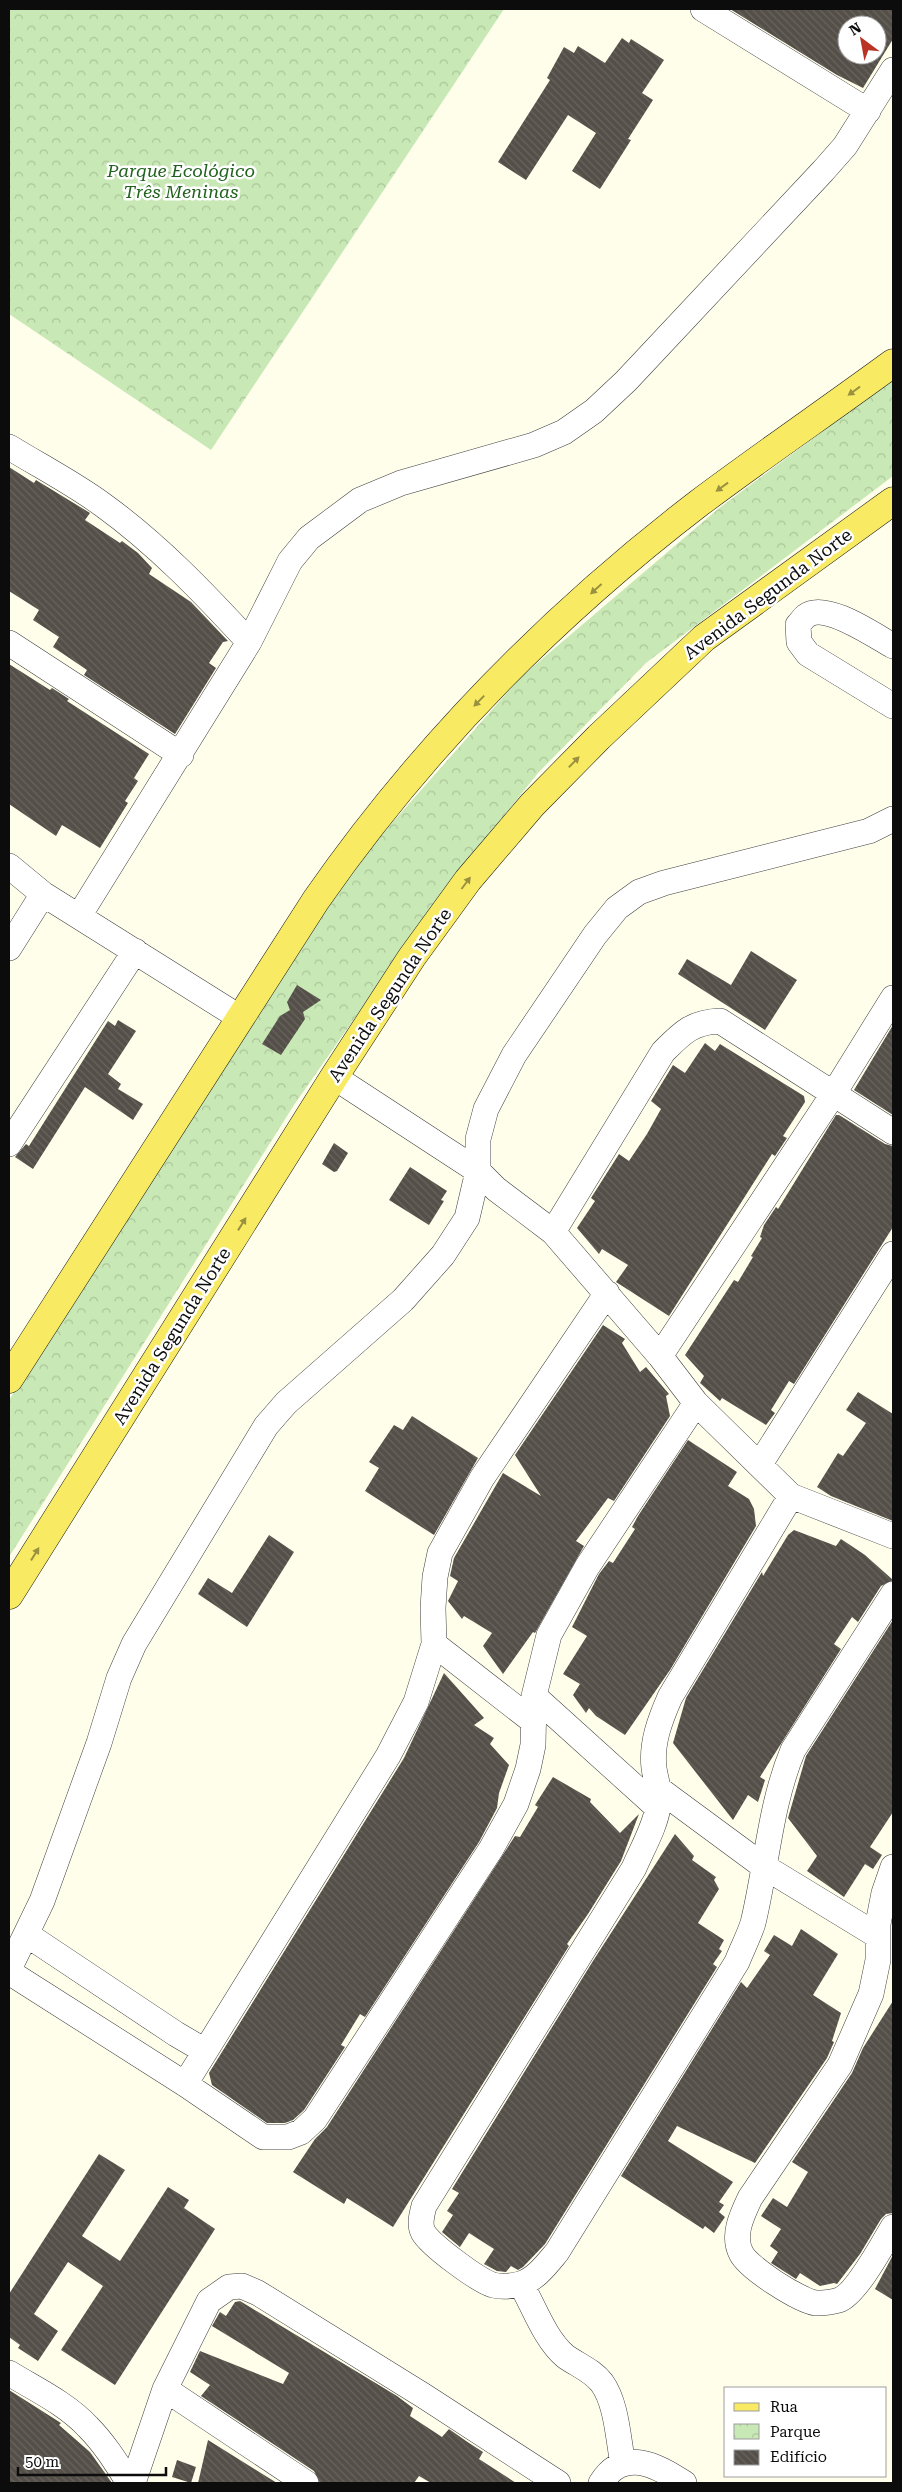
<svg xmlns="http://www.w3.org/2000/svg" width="902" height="2492" viewBox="0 0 902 2492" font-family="'Roboto Serif',serif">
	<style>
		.park { fill: url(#park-crowns) }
		.building { fill: url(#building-back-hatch); fill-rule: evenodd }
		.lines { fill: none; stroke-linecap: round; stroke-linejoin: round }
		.minor-casing { stroke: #3f3f3f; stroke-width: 26 }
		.major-casing { stroke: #1d1d1d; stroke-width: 29 }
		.minor { stroke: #fff; stroke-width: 25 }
		.major { stroke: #f8ea62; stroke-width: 28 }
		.oneway { fill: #9a9140 }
		.labels { text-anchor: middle; stroke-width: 5; stroke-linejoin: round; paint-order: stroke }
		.park-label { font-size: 18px; font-style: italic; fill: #21621d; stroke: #fff }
		.street-label { font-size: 18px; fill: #0c0c0c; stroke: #fff }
	</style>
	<defs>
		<pattern id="park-crowns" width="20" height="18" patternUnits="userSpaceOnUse" patternTransform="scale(1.25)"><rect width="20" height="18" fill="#c8e8b5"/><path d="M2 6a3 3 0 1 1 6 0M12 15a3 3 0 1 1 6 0" fill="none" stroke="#abc69a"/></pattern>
		<pattern id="building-back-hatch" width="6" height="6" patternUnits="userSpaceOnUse" patternTransform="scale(1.25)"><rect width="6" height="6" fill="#544f48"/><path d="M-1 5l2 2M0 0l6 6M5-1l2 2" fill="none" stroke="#68645e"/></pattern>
	</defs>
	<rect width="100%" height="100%" fill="#fffeeb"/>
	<path class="park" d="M 9,9 L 504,9 L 211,450 L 9,314 Z
		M 893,379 L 893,476 L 646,663 L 538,773 L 442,893 L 294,1105 L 9,1557 L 9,1400 L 339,883 L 521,677 L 718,509 Z"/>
	<path class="building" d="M 730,9 L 893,9 L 893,39 L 863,88 L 837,75 ZM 847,25 L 877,25 L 877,55 L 847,55 Z
		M 622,38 L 629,43 L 631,39 L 664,60 L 642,93 L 653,100 L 628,139 L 631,140 L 600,189 L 572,171 L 596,133 L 568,115 L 526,180 L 498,162 L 550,80 L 547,78 L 564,47 L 574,53 L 578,46 L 605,63 Z
		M 9,467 L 34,483 L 36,480 L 90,513 L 85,520 L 120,543 L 122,541 L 138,553 L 152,568 L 149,574 L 191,602 L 228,641 L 223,642 L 209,663 L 216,668 L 175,734 L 84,675 L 87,670 L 53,647 L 59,637 L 33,620 L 39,610 L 9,591 Z
		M 9,664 L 50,690 L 52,688 L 69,699 L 67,701 L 149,754 L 134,778 L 138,781 L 125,801 L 128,803 L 100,848 L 62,825 L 56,836 L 9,804 Z
		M 751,951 L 797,980 L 765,1030 L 678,974 L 687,959 L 731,985 Z
		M 297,985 L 321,1000 L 303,1012 L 305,1019 L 281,1055 L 262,1044 L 280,1016 L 290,1010 L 287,1002 Z
		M 118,1020 L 136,1031 L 108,1074 L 121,1084 L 118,1089 L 143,1104 L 133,1120 L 85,1087 L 33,1169 L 15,1157 L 26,1144 L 29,1146 L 108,1021 L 115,1026 Z
		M 893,1025 L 893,1115 L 854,1090 Z
		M 705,1043 L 715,1051 L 720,1044 L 804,1096 L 805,1102 L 783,1136 L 787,1138 L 775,1156 L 772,1154 L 669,1316 L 616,1282 L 628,1265 L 602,1249 L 599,1254 L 577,1228 L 595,1201 L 591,1198 L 619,1154 L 629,1161 L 647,1134 L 661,1109 L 651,1101 L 673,1065 L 685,1073 Z
		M 836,1115 L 839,1115 L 885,1144 L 893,1146 L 893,1227 L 794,1384 L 789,1381 L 771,1410 L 775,1413 L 766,1425 L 722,1398 L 720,1401 L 700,1383 L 704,1376 L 685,1355 L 734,1280 L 738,1282 L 753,1257 L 751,1256 L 762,1238 L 760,1237 L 764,1225 L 776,1207 L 778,1209 L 783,1201 Z
		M 334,1143 L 348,1153 L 337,1171 L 334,1172 L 322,1164 Z
		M 410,1167 L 447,1191 L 441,1200 L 444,1201 L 429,1225 L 389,1200 Z
		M 603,1325 L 625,1339 L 622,1343 L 640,1372 L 646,1367 L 669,1394 L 666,1396 L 670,1416 L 614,1501 L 608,1498 L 576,1541 L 584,1546 L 535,1633 L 533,1632 L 503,1674 L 483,1646 L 492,1633 L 464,1616 L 462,1619 L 448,1601 L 458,1581 L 450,1576 L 454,1558 L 503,1473 L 541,1496 L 515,1455 Z
		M 858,1392 L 893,1414 L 893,1521 L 831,1496 L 817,1487 L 838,1453 L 843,1456 L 866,1423 L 846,1410 Z
		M 412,1416 L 478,1458 L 434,1535 L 365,1491 L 379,1468 L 369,1462 L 394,1425 L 403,1430 Z
		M 688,1440 L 737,1472 L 728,1486 L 749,1499 L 754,1509 L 756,1526 L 670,1670 L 625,1735 L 596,1716 L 589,1708 L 586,1713 L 573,1695 L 580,1684 L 563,1674 L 587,1636 L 572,1627 L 599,1574 L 609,1561 L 613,1563 L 635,1529 L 632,1527 L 638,1516 Z
		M 794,1530 L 836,1546 L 841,1539 L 865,1555 L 893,1580 L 881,1586 L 858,1622 L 852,1617 L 834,1644 L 841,1649 L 760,1777 L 765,1780 L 758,1802 L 748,1795 L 733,1820 L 673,1743 L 686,1698 L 762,1572 L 763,1576 L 788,1535 Z
		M 269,1535 L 294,1552 L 247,1627 L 198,1594 L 208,1578 L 232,1593 Z
		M 893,1620 L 893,1812 L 870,1847 L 882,1855 L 873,1869 L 865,1864 L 844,1897 L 807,1871 L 817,1856 L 788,1818 L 806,1756 Z
		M 444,1673 L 484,1718 L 474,1725 L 494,1738 L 490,1744 L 509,1765 L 499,1793 L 497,1808 L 479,1842 L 365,2017 L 360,2014 L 341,2045 L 345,2047 L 304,2110 L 293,2120 L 285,2123 L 267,2123 L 212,2085 L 209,2073 L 404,1758 Z
		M 553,1777 L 591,1799 L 590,1802 L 620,1833 L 639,1814 L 621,1861 L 588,1914 L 567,1944 L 569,1946 L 393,2227 L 347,2198 L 344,2204 L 293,2172 L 315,2139 L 327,2127 L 515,1836 L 520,1837 L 538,1807 L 535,1805 Z
		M 675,1834 L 694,1856 L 692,1860 L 716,1877 L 714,1880 L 719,1889 L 698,1923 L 724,1940 L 719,1949 L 722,1951 L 713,1964 L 717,1967 L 545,2244 L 523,2267 L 518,2270 L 511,2266 L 506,2272 L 497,2271 L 484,2264 L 494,2249 L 469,2233 L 460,2247 L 442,2232 L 453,2215 L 447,2211 L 459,2193 L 452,2189 L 593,1961 Z
		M 801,1929 L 838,1954 L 813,1995 L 841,2013 L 832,2041 L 834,2042 L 827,2058 L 755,2163 L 677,2126 L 668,2141 L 733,2182 L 719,2202 L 724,2205 L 719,2212 L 725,2217 L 714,2233 L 705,2226 L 703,2229 L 621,2176 L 741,1982 L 747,1988 L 770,1955 L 764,1951 L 774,1935 L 792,1946 Z
		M 893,2001 L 893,2213 L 886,2214 L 881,2219 L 860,2254 L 837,2284 L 834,2283 L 820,2286 L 800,2273 L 796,2279 L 771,2263 L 778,2252 L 770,2246 L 781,2229 L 761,2216 L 773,2198 L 787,2207 L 808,2172 L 792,2162 L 852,2073 L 863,2048 Z
		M 99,2154 L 125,2170 L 82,2236 L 120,2261 L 168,2187 L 189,2200 L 184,2208 L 215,2229 L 115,2385 L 61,2350 L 103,2286 L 68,2262 L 34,2314 L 58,2331 L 38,2361 L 18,2348 L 20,2345 L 9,2337 L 9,2294 Z
		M 893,2255 L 893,2300 L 875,2289 Z
		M 240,2301 L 397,2396 L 413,2408 L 410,2416 L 442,2437 L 449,2429 L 466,2441 L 483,2452 L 479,2459 L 516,2483 L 431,2483 L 419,2476 L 414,2483 L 320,2483 L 314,2471 L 201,2396 L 210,2385 L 190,2372 L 200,2351 L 283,2384 L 289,2373 L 212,2326 L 220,2312 L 226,2316 L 235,2302 Z
		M 9,2390 L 61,2423 L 59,2425 L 90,2452 L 112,2483 L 9,2483 Z
		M 208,2440 L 277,2483 L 198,2483 Z
		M 177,2460 L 196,2467 L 191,2483 L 172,2477 Z"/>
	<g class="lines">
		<g class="minor-casing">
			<path id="minor" d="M 703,9 L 868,111
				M 9,447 C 40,466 73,483 103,505 C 157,544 204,593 249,642
				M 9,643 L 181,755
				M 893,646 C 875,636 825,601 806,616 C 803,618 801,622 798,625 L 799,642 L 808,654 L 893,706
				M 9,866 L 43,894 L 239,1017
				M 79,916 L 249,642 L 290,561 L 309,538 L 360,500 L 401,483 L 534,445 L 564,432 L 594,411 L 626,381 L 823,171 L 845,146 L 893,70
				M 9,948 L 43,894
				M 334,1077 L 478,1171 L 496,1189 L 553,1232 L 660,1356 L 696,1403 L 791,1496 L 893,1536
				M 9,1144 L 135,951
				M 553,1232 L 663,1052 C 682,1033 692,1022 720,1021 L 893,1132
				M 660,1356 L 834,1093 L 893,998
				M 760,1464 L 893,1254
				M 791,1496 L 670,1697 C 660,1720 651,1743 654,1768 C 656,1782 661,1792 658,1807 C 655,1827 642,1849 634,1868 L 424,2206 C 422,2214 419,2224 423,2232 C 430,2245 479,2281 493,2285 C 501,2287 512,2286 520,2284 C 535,2280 547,2264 557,2252 L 737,1962 C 742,1949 749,1936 753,1923 C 767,1865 770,1805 793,1750 L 893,1594
				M 434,1644 L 534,1722
				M 534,1696 L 658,1808
				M 660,1790 L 763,1866 L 878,1936
				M 893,1867 L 884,1893 L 878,1924 L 878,1960 L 871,1994 L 840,2065 L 750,2198 C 742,2215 732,2235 741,2253 C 748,2268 800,2301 816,2303 C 822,2303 833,2302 839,2300 C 856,2294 883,2244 893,2227
				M 26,1934 L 176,2034 L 205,2051
				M 9,1969 L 42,1901 L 99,1743 L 119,1678 L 134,1644 L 266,1426 L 286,1403 L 403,1300 L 443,1255 L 467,1218 L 478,1171 L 478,1139 L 486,1109 L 514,1055 L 595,935 L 617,908 L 639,892 L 664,883 L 869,831 L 893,819
				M 9,1972 L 185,2084 L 263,2137 L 288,2137 L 301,2132 L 315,2119 L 491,1849 L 516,1804 L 528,1769 L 533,1745 L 534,1696 L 549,1635 L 587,1567 L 696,1403
				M 185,2084 L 388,1756 L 416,1702 L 434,1644 L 433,1608 L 435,1577 L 440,1553 L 482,1478 L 607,1293
				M 521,2284 C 534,2307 545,2339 565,2356 C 577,2365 592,2370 602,2383 C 617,2404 618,2439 623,2464
				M 9,2373 C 35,2389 67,2404 88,2427 C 105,2444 117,2464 129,2483
				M 165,2389 L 306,2483
				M 133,2483 L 165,2389 L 209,2301 L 229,2287 L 242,2286 L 258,2293 L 424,2396 L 558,2483
				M 601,2483 C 624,2447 656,2465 684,2483"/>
		</g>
		<g class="major-casing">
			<path id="major" d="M 9,1379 L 316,900 C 421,749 553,615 699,503 C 763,455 829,410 893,363
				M 9,1595 L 334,1077 L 412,957 L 468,880 L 532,805 L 599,737 L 704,638 L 893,501"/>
		</g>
		<use href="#minor" class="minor"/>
		<use href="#major" class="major"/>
	</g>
	<defs><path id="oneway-solid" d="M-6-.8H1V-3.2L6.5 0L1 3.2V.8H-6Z" transform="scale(1.25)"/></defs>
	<g class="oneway">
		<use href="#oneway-solid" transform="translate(854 391) rotate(144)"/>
		<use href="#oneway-solid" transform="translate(722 487) rotate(144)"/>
		<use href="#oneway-solid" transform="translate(596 589) rotate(138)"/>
		<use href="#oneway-solid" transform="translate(479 701) rotate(134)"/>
		<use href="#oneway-solid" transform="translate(574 762) rotate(-46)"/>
		<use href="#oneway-solid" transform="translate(466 883) rotate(-53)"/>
		<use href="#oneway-solid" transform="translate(242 1224) rotate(-58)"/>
		<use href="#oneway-solid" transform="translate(35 1554) rotate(-58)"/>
	</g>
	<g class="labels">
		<g class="park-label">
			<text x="181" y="177">Parque Ecológico<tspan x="181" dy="21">Três Meninas</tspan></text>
		</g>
		<g class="street-label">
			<text transform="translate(768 594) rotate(-37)" y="6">Avenida Segunda Norte</text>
			<text transform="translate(390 995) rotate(-56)" y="6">Avenida Segunda Norte</text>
			<text transform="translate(172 1336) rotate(-58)" y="6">Avenida Segunda Norte</text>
		</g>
	</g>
	<rect width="902" height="2492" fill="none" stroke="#0c0c0c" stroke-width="20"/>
	<rect x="724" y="2387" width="162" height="90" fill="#ffffff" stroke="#9e9e9e"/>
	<rect x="734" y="2403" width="25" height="8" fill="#f8ea62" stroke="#9e9e9e"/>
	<text x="770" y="2412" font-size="15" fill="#0c0c0c">Rua</text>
	<rect x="734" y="2424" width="25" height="15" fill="url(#park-crowns)" stroke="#9e9e9e"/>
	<text x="770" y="2437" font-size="15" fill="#0c0c0c">Parque</text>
	<rect x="734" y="2450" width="25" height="15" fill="url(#building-back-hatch)" stroke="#9e9e9e"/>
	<text x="770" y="2462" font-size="15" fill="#0c0c0c">Edifício</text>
	<g transform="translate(862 40) rotate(328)"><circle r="24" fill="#ffffff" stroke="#9e9e9e"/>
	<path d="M0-4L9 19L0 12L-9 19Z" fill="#ba3425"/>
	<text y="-8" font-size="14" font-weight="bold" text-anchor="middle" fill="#0c0c0c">N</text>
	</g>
	<path d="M18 2467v8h148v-8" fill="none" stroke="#0c0c0c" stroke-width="2.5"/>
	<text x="25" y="2467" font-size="15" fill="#0c0c0c" stroke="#ffffff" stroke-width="4" paint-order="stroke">50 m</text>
</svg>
